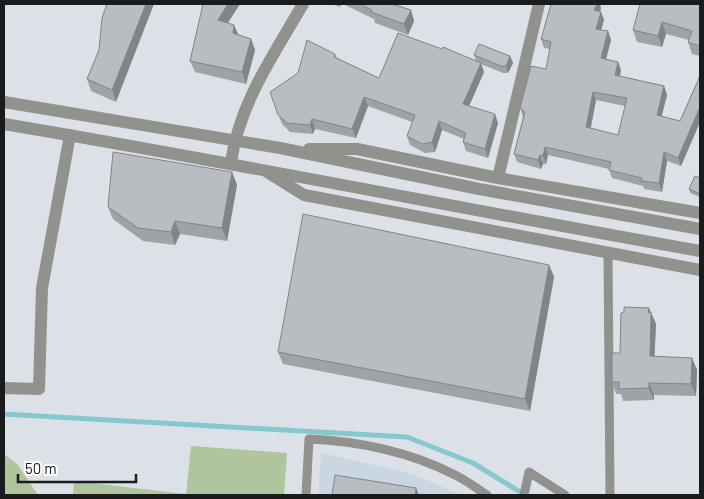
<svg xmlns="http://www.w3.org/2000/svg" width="704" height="499" viewBox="0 0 704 499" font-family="Barlow,sans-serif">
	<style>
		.built { fill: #cad6e1 }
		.green { fill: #aec59e }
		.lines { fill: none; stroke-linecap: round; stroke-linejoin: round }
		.stream { stroke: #85c9cf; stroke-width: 5 }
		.service { stroke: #91918e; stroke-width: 9 }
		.minor { stroke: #91918e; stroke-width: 12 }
		.tertiary { stroke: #91918e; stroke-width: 12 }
		.wall { fill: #9ea3a7; fill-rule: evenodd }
		.shaded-wall { fill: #818488 }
		.building { fill: #b8bdc2; stroke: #818488; fill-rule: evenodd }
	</style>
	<rect width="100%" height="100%" fill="#dbe1e7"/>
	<path class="built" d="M 321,453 L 413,474 L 461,495 L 318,495 Z"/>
	<path class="green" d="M 191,446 L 287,453 L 284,495 L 186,495 Z
		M 4,454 L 17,464 L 38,495 L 4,495 Z
		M 74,481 L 186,494 L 73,495 Z"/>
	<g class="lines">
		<path class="stream" d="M 4,414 L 407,437 L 473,463 L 525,495"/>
		<path class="service" d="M 608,254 L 610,495
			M 306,495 L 309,439 C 358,441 411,452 455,475 C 466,480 476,488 487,495
			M 524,495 L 529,472 L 565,495"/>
		<path class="minor" d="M 498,178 L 539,4
			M 4,388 L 39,389 L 42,288 L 70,135"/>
		<path class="tertiary" d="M 4,102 L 280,148 L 479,189 L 700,229
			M 4,124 C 237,163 468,210 700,251
			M 309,149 L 357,149 L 498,178 L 700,213
			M 231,162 C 240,102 273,56 303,4
			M 267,172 L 304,195 L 700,270"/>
	</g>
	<path class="wall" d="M 203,4 L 240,4 L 228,23 L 238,35 L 251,39 L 255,50 L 246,84 L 195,72 L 190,61 Z
		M 331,4 L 342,4 L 340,7 Z
		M 343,4 L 392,4 L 411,10 L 414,21 L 408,35 L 375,23 L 374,19 Z
		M 700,4 L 700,56 L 692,54 L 688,42 L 689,40 L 666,34 L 662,47 L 637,42 L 633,30 Z
		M 601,8 L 600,12 L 601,12 L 604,20 L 601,30 L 608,31 L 611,40 L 606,59 L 618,62 L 621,70 L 620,76 L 664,86 L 667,95 L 661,116 L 680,121 L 700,76 L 700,122 L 681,166 L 667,161 L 662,192 L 644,189 L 643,186 L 612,178 L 609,170 L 609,169 L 548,155 L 546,164 L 543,164 L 541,169 L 517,162 L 514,154 L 523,117 L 520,108 L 546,69 L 550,49 L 544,48 L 541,39 ZM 596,100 L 625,106 L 618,135 L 591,128 Z
		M 442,49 L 476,61 L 474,55 L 510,56 L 513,63 L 508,73 L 503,73 L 481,64 L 484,72 L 469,106 L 498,123 L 488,158 L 466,151 L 463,142 L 464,139 L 442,130 L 435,152 L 425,153 L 410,145 L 407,136 L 412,122 L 368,106 L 356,138 L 315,129 L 313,134 L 290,132 L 282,124 L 270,92 L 335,54 L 337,58 L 379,78 Z
		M 99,50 L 116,102 L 91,91 L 87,79 Z
		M 232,172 L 237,185 L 227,241 L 180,234 L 175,245 L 143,241 L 113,219 L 108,207 Z
		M 700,178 L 700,197 L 690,193 L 689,189 Z
		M 549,265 L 554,277 L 530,411 L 283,364 L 278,352 Z
		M 624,312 L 651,313 L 656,324 L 654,357 L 692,358 L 697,370 L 696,396 L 654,395 L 654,400 L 623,401 L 621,394 L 616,394 L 612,382 L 620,353 Z"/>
	<path class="shaded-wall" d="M 146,4 L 154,4 L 116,102 L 112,90 Z
		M 228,4 L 240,4 L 222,31 L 218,20 Z
		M 597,4 L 600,4 L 601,8 L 598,18 L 594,10 Z
		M 411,10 L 414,21 L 408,35 L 404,24 Z
		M 601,12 L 604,20 L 599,37 L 596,29 Z
		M 662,22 L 666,34 L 662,47 L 658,36 Z
		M 234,25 L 239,36 L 233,33 Z
		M 608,31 L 611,40 L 604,66 L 601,58 Z
		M 251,39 L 255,50 L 246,84 L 242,72 Z
		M 510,56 L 513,63 L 508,73 L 506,66 Z
		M 618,62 L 621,70 L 618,83 L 615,75 Z
		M 481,63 L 484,72 L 466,113 L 463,104 Z
		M 664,86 L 667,95 L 660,123 L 657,115 Z
		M 593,92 L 596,100 L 589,135 L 586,127 Z
		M 364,97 L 368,106 L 356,138 L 352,129 Z
		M 700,107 L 700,122 L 681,166 L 678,158 Z
		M 495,114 L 498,123 L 488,158 L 485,149 Z
		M 312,119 L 315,129 L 313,134 L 310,125 Z
		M 439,121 L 442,130 L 435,152 L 432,142 Z
		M 545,147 L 548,155 L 546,164 L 543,156 Z
		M 664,152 L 667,161 L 662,192 L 659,183 Z
		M 540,155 L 543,164 L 541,169 L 538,160 Z
		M 232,172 L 237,185 L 227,241 L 222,228 Z
		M 175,221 L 180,234 L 175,245 L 171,232 Z
		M 549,265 L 554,277 L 530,411 L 525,399 Z
		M 649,308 L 656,324 L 654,368 L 650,356 L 648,313 Z
		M 692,358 L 697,370 L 696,396 L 691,384 Z
		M 649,383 L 654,395 L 654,400 L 649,388 Z
		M 416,488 L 419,495 L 415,495 Z"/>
	<path class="building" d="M 107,4 L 146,4 L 112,90 L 87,79 L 99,50 L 102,18 Z
		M 203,4 L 228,4 L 218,20 L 234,25 L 233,33 L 251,39 L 242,72 L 190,61 Z
		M 360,4 L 392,4 L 411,10 L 404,24 L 371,12 L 372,10 Z
		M 551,4 L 597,4 L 594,10 L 601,12 L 596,29 L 608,31 L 601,58 L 618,62 L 615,75 L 664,86 L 657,115 L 680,121 L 700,76 L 700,107 L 678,158 L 664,152 L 659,183 L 641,181 L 642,178 L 609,170 L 611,162 L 545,147 L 543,156 L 540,155 L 538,160 L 514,154 L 525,112 L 520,108 L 531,66 L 546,69 L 551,42 L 541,39 ZM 593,92 L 627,98 L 618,135 L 586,127 Z
		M 640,4 L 700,4 L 700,46 L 688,42 L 692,31 L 662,22 L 658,36 L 633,30 Z
		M 398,33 L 442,49 L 443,47 L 481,63 L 463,104 L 495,114 L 485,149 L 463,142 L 466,133 L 439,121 L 432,142 L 422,144 L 407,136 L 415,115 L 364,97 L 352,129 L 312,119 L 310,125 L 287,123 L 278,115 L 270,92 L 298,73 L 307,40 L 335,54 L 334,57 L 379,78 Z
		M 479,44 L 510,56 L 506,66 L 501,66 L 474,55 Z
		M 113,152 L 232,172 L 222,228 L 175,221 L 171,232 L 138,228 L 108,207 Z
		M 695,176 L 700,178 L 700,194 L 689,189 Z
		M 303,214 L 549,265 L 525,399 L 278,352 Z
		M 624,307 L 649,308 L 648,313 L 651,312 L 650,356 L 692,358 L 691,384 L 649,383 L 649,388 L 619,389 L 619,382 L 612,382 L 612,353 L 620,353 L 621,313 L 624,312 Z
		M 335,475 L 416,488 L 415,495 L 332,495 Z"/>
	<rect width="704" height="499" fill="none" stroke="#191b1d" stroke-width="10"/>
	<path d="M18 474v8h118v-8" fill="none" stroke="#191b1d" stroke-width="2.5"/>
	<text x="25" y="474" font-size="15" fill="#191b1d" stroke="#ffffff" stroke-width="4" paint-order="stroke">50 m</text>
</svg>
